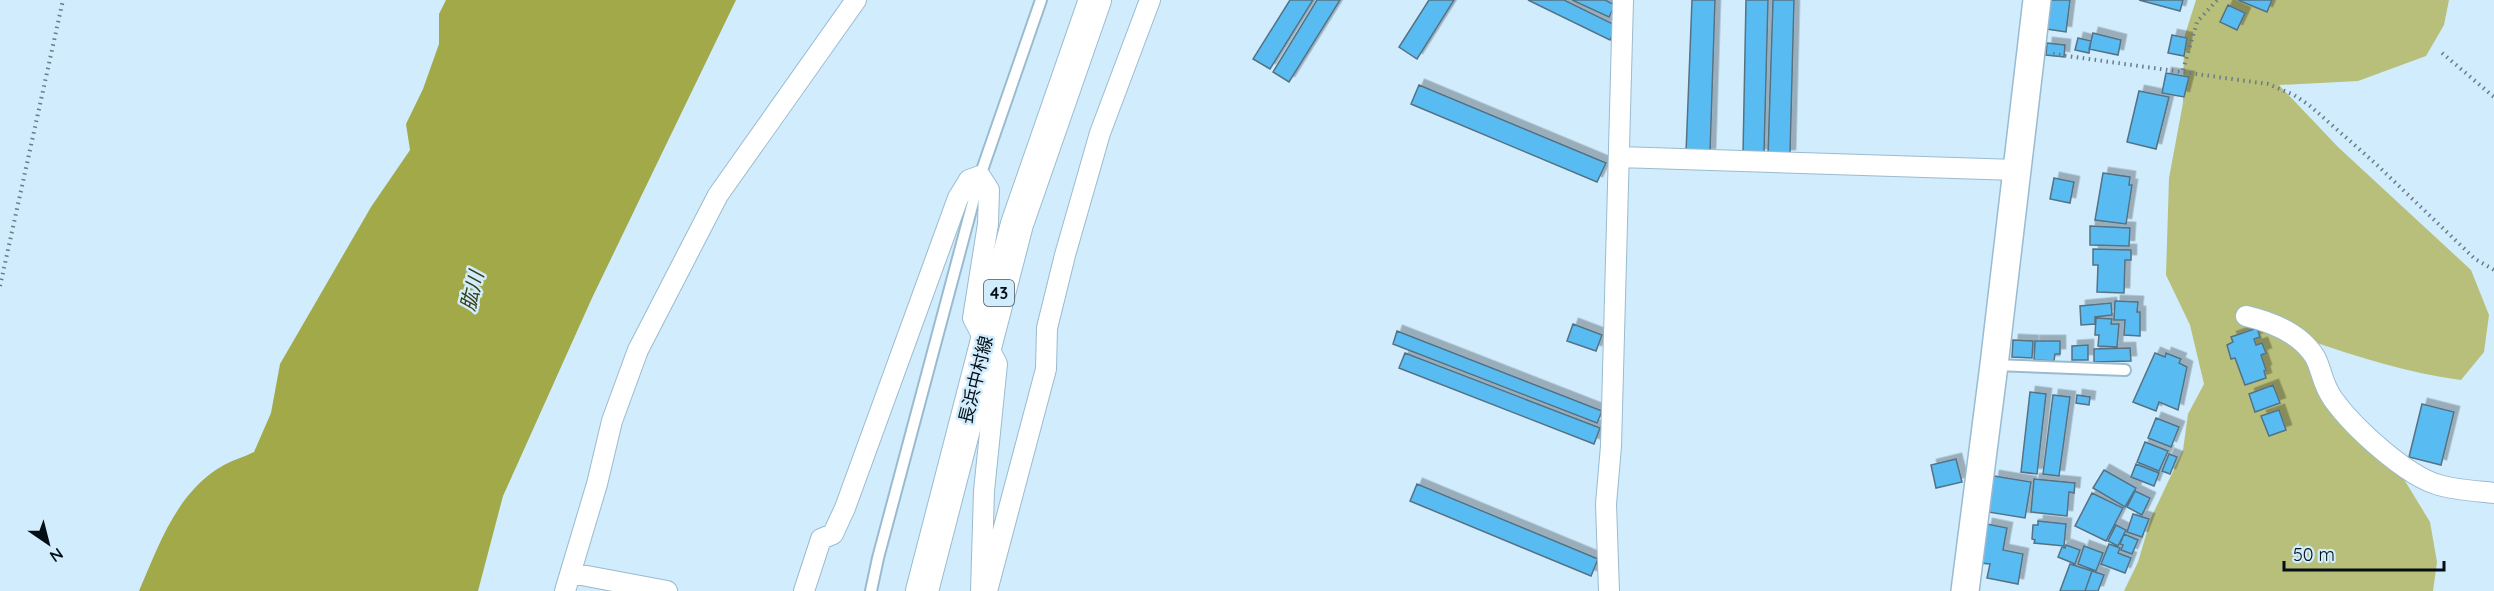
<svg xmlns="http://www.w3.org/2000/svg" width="2494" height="591" viewBox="0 0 2494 591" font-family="Quicksand,'Noto Sans JP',sans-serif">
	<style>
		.green { fill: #b8bf7a }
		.water { fill: #a1a949 }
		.building { fill: #59bcf2; stroke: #547284; stroke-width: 1.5; filter: url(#shadow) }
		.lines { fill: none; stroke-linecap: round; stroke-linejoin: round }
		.lane-casing { stroke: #9abbcf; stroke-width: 14 }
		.street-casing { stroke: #9abbcf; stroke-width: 22 }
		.secondary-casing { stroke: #9abbcf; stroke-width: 30 }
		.primary-casing { stroke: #9abbcf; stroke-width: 34 }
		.path { stroke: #697c88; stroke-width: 4; stroke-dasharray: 1.5 4.5; stroke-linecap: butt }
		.lane { stroke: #fff; stroke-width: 10 }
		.street { stroke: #fff; stroke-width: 20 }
		.secondary { stroke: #fff; stroke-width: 27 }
		.primary { stroke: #fff; stroke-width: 32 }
		.labels { text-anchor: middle; stroke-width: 5; stroke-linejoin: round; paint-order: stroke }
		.shield { fill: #d1ecfd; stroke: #42515b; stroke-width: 1.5 }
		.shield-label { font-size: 16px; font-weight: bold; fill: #040e15 }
		.street-label { font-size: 18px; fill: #040e15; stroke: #d1ecfd }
		.water-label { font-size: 20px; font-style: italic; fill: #3b3f16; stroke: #d1ecfd }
	</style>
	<defs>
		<filter id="shadow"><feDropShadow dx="5.5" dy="-5.5" stdDeviation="0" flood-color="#0004"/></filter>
	</defs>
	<rect width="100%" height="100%" fill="#d1ecfd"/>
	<path class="green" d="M 2196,0 L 2449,0 L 2444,25 L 2426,56 L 2358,81 L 2279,85 L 2338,147 L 2471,270 L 2489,315 L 2484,352 L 2461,380 C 2408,373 2358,357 2308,340 L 2313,377 L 2402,476 L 2430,522 L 2437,562 L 2433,591 L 2124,591 L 2138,562 L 2151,518 L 2183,450 L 2188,414 L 2204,384 L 2190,325 L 2166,275 L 2169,178 L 2183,103 L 2184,38 Z"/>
	<path class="water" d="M 446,0 L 736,0 L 592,298 L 503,496 L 478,591 L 139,591 C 159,545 177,491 224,465 C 233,460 244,457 254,452 L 271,413 L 280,364 L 371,207 L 410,150 L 406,124 L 423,89 L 439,44 L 439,14 Z"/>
	<path class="building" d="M 1290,0 L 1313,0 L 1270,69 L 1253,59 Z
		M 1317,0 L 1340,0 L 1289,82 L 1273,72 Z
		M 1429,0 L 1454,0 L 1417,59 L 1399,47 Z
		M 1528,0 L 1564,0 L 1617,26 L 1610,40 Z
		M 1572,0 L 1605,0 L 1615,5 L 1609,17 Z
		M 1692,0 L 1715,0 L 1710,154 L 1686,153 Z
		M 1746,0 L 1768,0 L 1764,154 L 1743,154 Z
		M 1773,0 L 1794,0 L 1790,155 L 1768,155 Z
		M 2051,0 L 2070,0 L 2066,32 L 2047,29 Z
		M 2139,0 L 2183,0 L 2180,11 Z
		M 2238,0 L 2272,0 L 2267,12 Z
		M 2228,5 L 2245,13 L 2237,30 L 2220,22 Z
		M 2093,33 L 2121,40 L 2118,55 L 2089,49 Z
		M 2172,35 L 2187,38 L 2184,56 L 2168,53 Z
		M 2078,38 L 2091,41 L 2089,53 L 2075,50 Z
		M 2047,43 L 2065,45 L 2064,57 L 2046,55 Z
		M 2166,73 L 2189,77 L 2184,97 L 2162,93 Z
		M 1419,85 L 1606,163 L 1597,182 L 1411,104 Z
		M 2139,91 L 2169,97 L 2156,149 L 2127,142 Z
		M 2103,173 L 2130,177 L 2129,185 L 2132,185 L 2126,224 L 2095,220 Z
		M 2054,178 L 2074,182 L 2070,203 L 2050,199 Z
		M 2090,226 L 2130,228 L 2129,246 L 2090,245 Z
		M 2093,249 L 2131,250 L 2131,260 L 2125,260 L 2124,293 L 2097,292 L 2098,265 L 2093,265 Z
		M 2115,301 L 2138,302 L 2137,312 L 2140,312 L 2140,336 L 2124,335 L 2125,320 L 2114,320 Z
		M 2111,303 L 2112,315 L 2095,317 L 2095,324 L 2081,325 L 2080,306 Z
		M 2096,318 L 2112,319 L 2111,324 L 2119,324 L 2117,347 L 2098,346 L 2099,335 L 2095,335 Z
		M 1573,324 L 1602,335 L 1596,351 L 1567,341 Z
		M 2257,328 L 2260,337 L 2254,339 L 2256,345 L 2262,343 L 2266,353 L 2261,355 L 2266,370 L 2264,371 L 2266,378 L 2245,385 L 2235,358 L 2231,359 L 2227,345 L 2233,342 L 2231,337 Z
		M 1397,331 L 1602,411 L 1597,423 L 1393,344 Z
		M 2013,340 L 2033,341 L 2032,358 L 2012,357 Z
		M 2035,341 L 2060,341 L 2060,354 L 2055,354 L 2054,361 L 2034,360 Z
		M 2088,345 L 2088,360 L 2072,360 L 2072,346 Z
		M 2130,348 L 2131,361 L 2094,362 L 2094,349 Z
		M 1405,353 L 1600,428 L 1594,444 L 1399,368 Z
		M 2155,353 L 2165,357 L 2166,353 L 2181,359 L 2179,363 L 2187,367 L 2178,410 L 2159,402 L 2156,411 L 2133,402 Z
		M 2273,385 L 2280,403 L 2255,412 L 2249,394 Z
		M 2030,392 L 2046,394 L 2037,474 L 2021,472 Z
		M 2053,395 L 2070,397 L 2059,476 L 2043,474 Z
		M 2077,395 L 2090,397 L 2089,405 L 2076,403 Z
		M 2422,404 L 2454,412 L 2441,465 L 2409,457 Z
		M 2279,410 L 2286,430 L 2269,436 L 2261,416 Z
		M 2156,418 L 2179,427 L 2171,447 L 2148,438 Z
		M 2145,442 L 2168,451 L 2159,471 L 2137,462 Z
		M 2169,454 L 2177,457 L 2170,474 L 2162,471 Z
		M 1956,459 L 1962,482 L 1936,488 L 1931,465 Z
		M 2136,464 L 2159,473 L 2154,486 L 2131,477 Z
		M 2104,470 L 2136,488 L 2125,507 L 2093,488 Z
		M 1994,476 L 2031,482 L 2025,518 L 1988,512 Z
		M 2034,479 L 2075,483 L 2074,493 L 2069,492 L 2067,516 L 2031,512 Z
		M 1417,484 L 1598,559 L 1591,576 L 1410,501 Z
		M 2135,491 L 2150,498 L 2142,515 L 2127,507 Z
		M 2092,493 L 2123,508 L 2106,541 L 2075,526 Z
		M 2133,514 L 2149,519 L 2142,537 L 2127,532 Z
		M 2038,521 L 2066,524 L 2064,546 L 2034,543 L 2035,540 L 2032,539 L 2033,525 L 2038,525 Z
		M 1987,524 L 2007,528 L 2003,550 L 2023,554 L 2018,584 L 1987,578 L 1990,564 L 1980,563 Z
		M 2116,525 L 2126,530 L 2118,546 L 2108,541 Z
		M 2124,534 L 2138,540 L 2132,554 L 2121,550 L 2123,545 L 2120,544 Z
		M 2109,544 L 2120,548 L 2118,553 L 2131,558 L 2125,573 L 2101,564 Z
		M 2066,545 L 2080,550 L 2075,564 L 2058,557 L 2062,547 L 2065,548 Z
		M 2084,546 L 2103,553 L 2096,571 L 2078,564 Z
		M 2070,564 L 2092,571 L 2085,591 L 2060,591 Z
		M 2092,571 L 2104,575 L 2098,591 L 2085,591 Z"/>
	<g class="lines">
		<g class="lane-casing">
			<path id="lane" d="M 1995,365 L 2125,370
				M 871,591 L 878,558 L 980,176 L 1041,0"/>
		</g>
		<g class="street-casing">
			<path id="street" d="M 1619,157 L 2016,170
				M 2246,316 C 2272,322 2300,333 2315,357 C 2322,370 2322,384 2333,399 C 2353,427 2406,476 2439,485 C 2456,490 2476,491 2494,493
				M 571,573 L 667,591
				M 565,591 L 597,484 L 612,421 L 638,350 L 718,195 L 856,0
				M 804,591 L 821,539 L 833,534 L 845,508 L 958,198 L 969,180 L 980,176 L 989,190 L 988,224 L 973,318 L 997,364 L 984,491 L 981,591
				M 987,591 L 1046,369 L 1047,328 L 1065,255 L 1100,133 L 1150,0
				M 1609,591 L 1606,504 L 1611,446 L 1623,0"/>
		</g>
		<g class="secondary-casing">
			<path id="secondary" d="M 1965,591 L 1994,365 L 2037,0"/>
		</g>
		<g class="primary-casing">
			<path id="primary" d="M 922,591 L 1017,224 L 1095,0"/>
		</g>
		<path class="path" d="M 2442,53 L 2494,97
			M 2053,54 L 2268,84 L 2294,95 L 2309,105 L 2375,163 L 2475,259 L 2494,270
			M 2183,70 L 2197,22 L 2217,0
			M 0,286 L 63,0"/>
		<use href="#lane" class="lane"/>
		<use href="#street" class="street"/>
		<use href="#secondary" class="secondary"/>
		<use href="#primary" class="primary"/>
	</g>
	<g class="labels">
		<rect class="shield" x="984" y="280" width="30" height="26" rx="4.5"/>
		<g class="shield-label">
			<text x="999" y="299">43</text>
		</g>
		<g class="street-label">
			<text transform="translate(976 380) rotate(-76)" y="6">長浜中村線</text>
		</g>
		<g class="water-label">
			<text transform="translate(472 291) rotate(-76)" y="7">肱川</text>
		</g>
	</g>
	<g transform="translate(48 543) rotate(145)" stroke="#d1ecfd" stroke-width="4.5" paint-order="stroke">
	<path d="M0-4.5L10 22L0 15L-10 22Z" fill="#040e15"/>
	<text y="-9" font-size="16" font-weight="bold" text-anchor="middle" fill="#040e15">N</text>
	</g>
	<path d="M2284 561v9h160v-9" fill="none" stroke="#040e15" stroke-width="3"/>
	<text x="2293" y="561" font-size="18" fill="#040e15" stroke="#d1ecfd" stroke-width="4.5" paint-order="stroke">50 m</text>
</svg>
